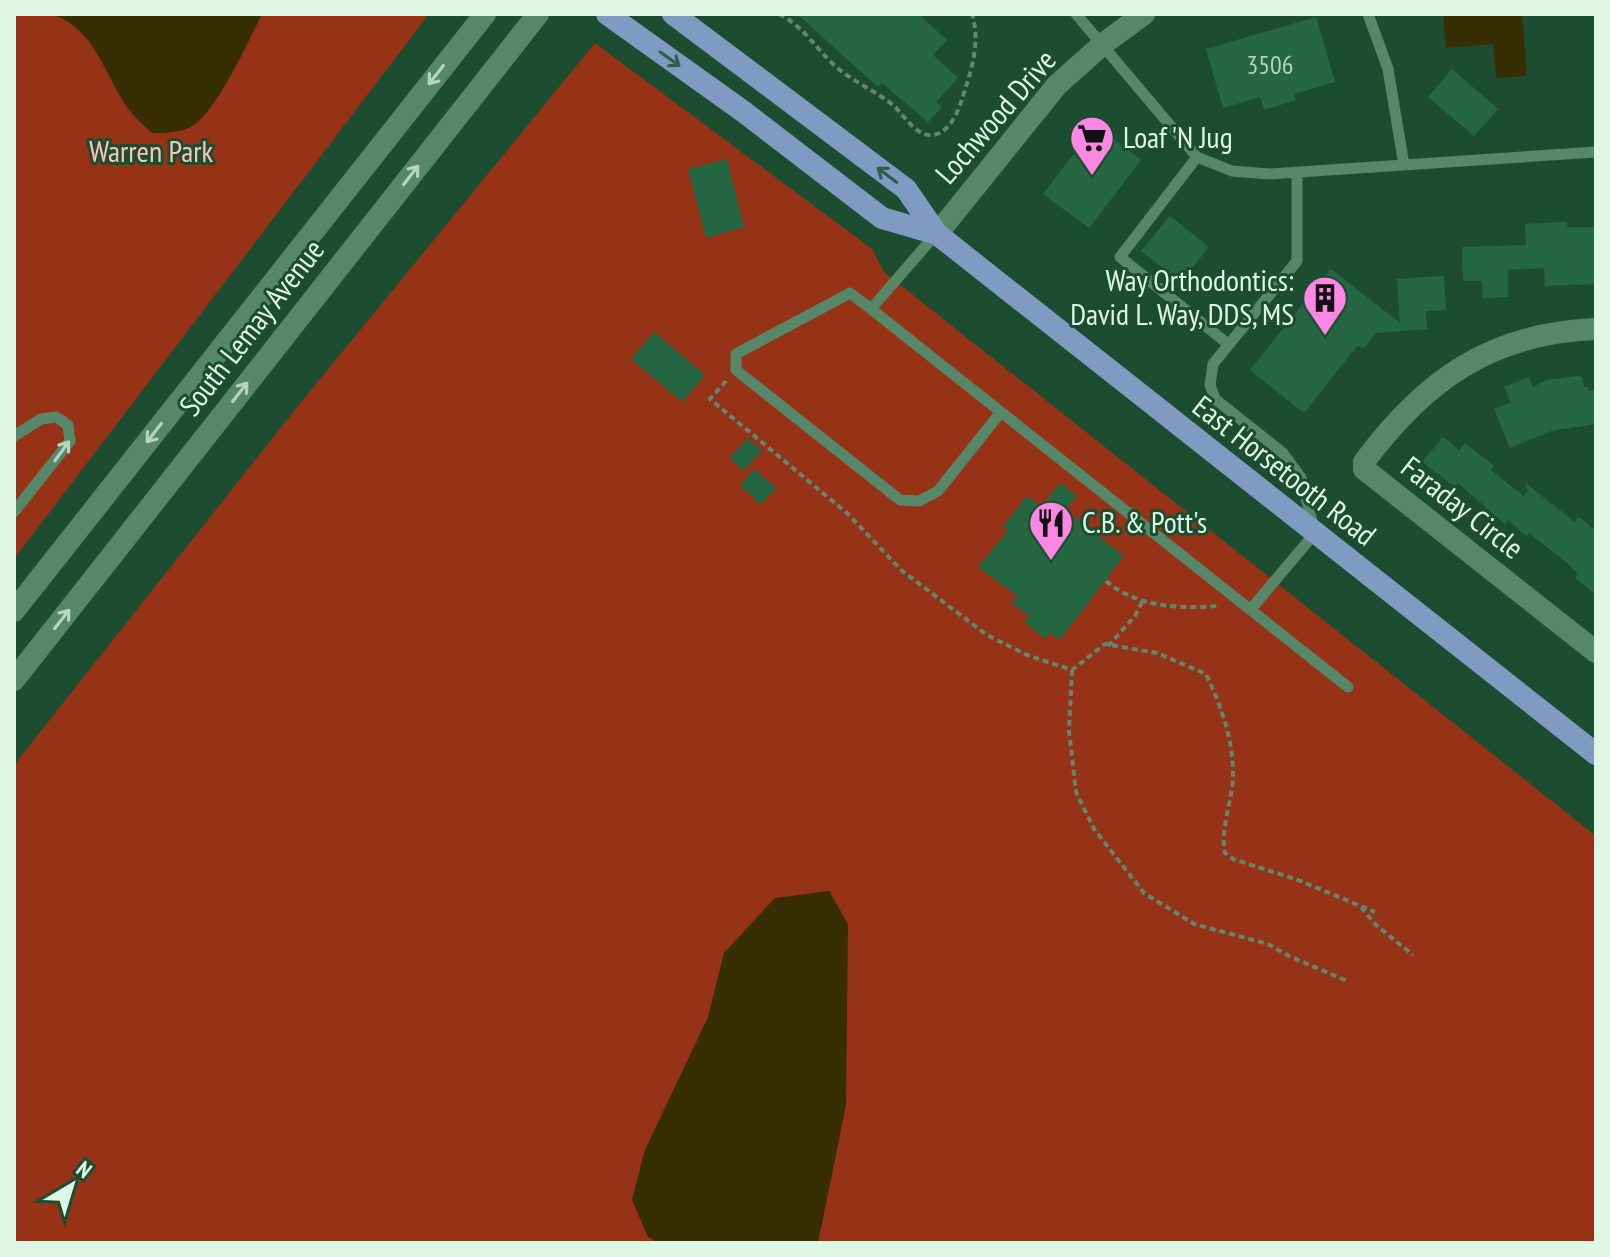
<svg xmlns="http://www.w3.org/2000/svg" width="1610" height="1257" viewBox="0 0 1610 1257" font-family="'PT Sans Narrow',sans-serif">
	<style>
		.green { fill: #963216 }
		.water { fill: #382e03 }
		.building { fill: #266743 }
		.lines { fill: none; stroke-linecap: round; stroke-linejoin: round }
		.path { stroke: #608870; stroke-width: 4; stroke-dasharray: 6 4; stroke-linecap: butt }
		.service { stroke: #578769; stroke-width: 11 }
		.minor { stroke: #578769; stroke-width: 22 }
		.secondary { stroke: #578769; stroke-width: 22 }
		.primary { stroke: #7f9bc1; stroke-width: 22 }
		.oneway { stroke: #315d4e }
		.oneway2 { stroke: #b6d5c0 }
		.labels { text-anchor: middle; stroke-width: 6; stroke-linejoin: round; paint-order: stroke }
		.number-label { font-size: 26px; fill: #b0d3bc }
		.street-label { font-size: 30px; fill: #def7e5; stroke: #1d4d31 }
		.poi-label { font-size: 30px; fill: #def7e5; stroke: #1d4d31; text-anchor: start }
		.park-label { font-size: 30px; fill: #ffc4b4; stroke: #1d4d31 }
	</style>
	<rect width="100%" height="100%" fill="#1d4d31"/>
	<path class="green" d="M 14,14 L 429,14 L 14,559 Z
		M 595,43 L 872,249 L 884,272 L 1596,836 L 1596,1243 L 14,1243 L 14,765 L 298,406 Z"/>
	<path class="water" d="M 49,14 L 262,14 C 248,42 218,108 194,125 C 182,133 166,133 152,133 C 141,123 131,114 123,101 C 104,70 90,23 49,14 Z
		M 1443,14 L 1522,14 L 1527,76 L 1496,78 L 1493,44 L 1446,48 Z
		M 829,891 L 848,924 L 846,1105 L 818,1243 L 659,1243 L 648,1237 L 632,1200 L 645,1150 L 708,1017 L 724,953 L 775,898 Z"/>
	<path class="building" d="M 797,14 L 918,14 L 947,40 L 933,55 L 958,78 L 936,102 L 942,107 L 928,122 L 882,83 L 878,87 Z
		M 1316,17 L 1335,82 L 1294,94 L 1296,100 L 1264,110 L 1260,97 L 1223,108 L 1206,49 Z
		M 1452,69 L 1498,109 L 1474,136 L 1428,97 Z
		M 1096,125 L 1141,160 L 1089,228 L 1043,194 Z
		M 727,159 L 744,227 L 706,238 L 688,169 Z
		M 1170,216 L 1209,247 L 1181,282 L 1141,251 Z
		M 1567,222 L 1567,227 L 1596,227 L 1596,284 L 1545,286 L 1544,268 L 1508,270 L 1508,297 L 1483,298 L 1482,281 L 1463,281 L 1462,247 L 1526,245 L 1525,224 Z
		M 1331,269 L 1400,323 L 1397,279 L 1444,276 L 1446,310 L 1426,311 L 1427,329 L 1376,333 L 1364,348 L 1357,346 L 1304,413 L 1250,370 Z
		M 654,332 L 705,375 L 682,402 L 631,359 Z
		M 1578,376 L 1582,377 L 1584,387 L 1588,387 L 1589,391 L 1596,390 L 1596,424 L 1551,431 L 1510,448 L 1494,409 L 1511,402 L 1504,387 L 1529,377 L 1533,387 L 1546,380 Z
		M 1443,437 L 1459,450 L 1465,443 L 1494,466 L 1491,470 L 1524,496 L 1527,492 L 1529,494 L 1524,482 L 1575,522 L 1579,517 L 1596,531 L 1596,595 L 1575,578 L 1578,574 L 1565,561 L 1529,533 L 1527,536 L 1508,520 L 1505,524 L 1458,483 L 1455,487 L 1422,462 Z
		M 748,438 L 762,451 L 743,471 L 729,458 Z
		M 754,469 L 776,488 L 761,505 L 740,485 Z
		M 1060,483 L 1077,496 L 1065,510 L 1124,556 L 1060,640 L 1050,633 L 1045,639 L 1024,622 L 1029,616 L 1012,603 L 1017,596 L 978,567 L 1008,530 L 1003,526 L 1027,496 L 1041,507 Z"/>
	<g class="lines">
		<path class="path" d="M 779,14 C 803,26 814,46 833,64 C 851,81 875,90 894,106 C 905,116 916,137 933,135 C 949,133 958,112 962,99 C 971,71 981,43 972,14
			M 726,381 L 710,399 L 848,514 L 901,570 L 987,635 L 1027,655 L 1072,670 L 1105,644 L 1157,653 L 1206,674 C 1221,706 1234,741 1233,777 C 1232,802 1220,829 1225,853 L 1233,859 L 1298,880 L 1375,912
			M 1106,581 C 1137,607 1178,609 1218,606
			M 1108,646 L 1135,616 L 1142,602
			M 1072,670 L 1069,731 L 1076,792 L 1094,829 L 1144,893 L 1194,924 L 1268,944 L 1289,956 L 1347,981
			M 1361,907 L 1376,925 L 1413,955"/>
		<path class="service" d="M 1076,14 L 1197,157 L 1232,171 L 1269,174 L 1596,152
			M 1368,14 L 1388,69 L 1404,165
			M 1197,157 L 1120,257 L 1228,344
			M 936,234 L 871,309 L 1348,687
			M 871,309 L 850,293 L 736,354 L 736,370 L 900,500 L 919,501 L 938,491 L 1001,412
			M 14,436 L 41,419 L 56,417 L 68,425 L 70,441 L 14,512
			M 1251,609 L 1315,533 L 1301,478 L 1283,453 L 1215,399 L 1210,385 L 1213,364 L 1297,261 L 1297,173"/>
		<path class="minor" d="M 937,234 L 1057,85 L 1103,44 L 1144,14
			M 1596,329 C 1491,333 1425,380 1364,462 L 1364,469 L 1596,652"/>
		<path class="secondary" d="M 14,611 L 485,14
			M 14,680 L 538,14"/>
		<path class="primary" d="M 607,14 L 744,112 L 882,218 L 937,234
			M 673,14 L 906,189 L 937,234 L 1596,754"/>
	</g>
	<defs><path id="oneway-shaft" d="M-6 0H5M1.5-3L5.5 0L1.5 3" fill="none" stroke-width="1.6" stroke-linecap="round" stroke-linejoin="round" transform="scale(2)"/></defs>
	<g class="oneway">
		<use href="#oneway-shaft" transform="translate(670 59) rotate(36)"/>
		<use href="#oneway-shaft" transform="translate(887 175) rotate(-143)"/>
	</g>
	<g class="oneway2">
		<use href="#oneway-shaft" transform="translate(436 75) rotate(128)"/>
		<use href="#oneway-shaft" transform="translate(411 175) rotate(-52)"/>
		<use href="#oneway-shaft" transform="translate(240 392) rotate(-52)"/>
		<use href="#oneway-shaft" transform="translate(154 433) rotate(128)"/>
		<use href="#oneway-shaft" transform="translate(62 451) rotate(-54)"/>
		<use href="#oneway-shaft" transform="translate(62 619) rotate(-52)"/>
	</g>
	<defs>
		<g id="supermarket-pin" transform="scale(2.3)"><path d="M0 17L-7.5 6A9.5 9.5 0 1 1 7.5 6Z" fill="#fc86e3" stroke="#1d4d31"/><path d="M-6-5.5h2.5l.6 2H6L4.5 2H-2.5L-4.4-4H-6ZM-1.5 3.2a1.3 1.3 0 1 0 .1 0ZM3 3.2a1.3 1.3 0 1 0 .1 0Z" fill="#111"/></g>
		<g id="building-pin" transform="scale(2.3)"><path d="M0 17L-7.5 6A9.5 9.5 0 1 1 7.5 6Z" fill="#fc86e3" stroke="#1d4d31"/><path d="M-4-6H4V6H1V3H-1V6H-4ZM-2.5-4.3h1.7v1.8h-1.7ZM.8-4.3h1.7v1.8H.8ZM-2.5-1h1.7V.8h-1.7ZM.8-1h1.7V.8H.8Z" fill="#111"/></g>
		<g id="restaurant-pin" transform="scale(2.3)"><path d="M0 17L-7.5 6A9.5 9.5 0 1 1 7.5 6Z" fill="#fc86e3" stroke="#1d4d31"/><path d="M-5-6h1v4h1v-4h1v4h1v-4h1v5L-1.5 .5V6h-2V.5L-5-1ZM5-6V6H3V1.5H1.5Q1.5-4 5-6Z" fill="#111"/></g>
	</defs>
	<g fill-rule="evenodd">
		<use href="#supermarket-pin" x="1092" y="138"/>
		<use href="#building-pin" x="1325" y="298"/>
		<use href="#restaurant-pin" x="1051" y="523"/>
	</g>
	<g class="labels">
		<g class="number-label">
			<text x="1270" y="74">3506</text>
		</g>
		<g class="street-label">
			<text transform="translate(996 117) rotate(-49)" y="10">Lochwood Drive</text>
			<text transform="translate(252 328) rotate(-52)" y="10">South Lemay Avenue</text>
			<text transform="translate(1284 471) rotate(38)" y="10">East Horsetooth Road</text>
			<text transform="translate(1462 508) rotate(38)" y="10">Faraday Circle</text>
		</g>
		<g class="poi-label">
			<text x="1123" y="148">Loaf 'N Jug</text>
			<text x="1294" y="291" text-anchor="end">Way Orthodontics:<tspan x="1294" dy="34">David L. Way, DDS, MS</tspan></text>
			<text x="1082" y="533">C.B. &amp; Pott's</text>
		</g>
		<g class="park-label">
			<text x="151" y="162">Warren Park</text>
		</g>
	</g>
	<rect width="1610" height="1257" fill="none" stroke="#def7e5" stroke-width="32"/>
	<g transform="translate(72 1185) rotate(38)" stroke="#1d4d31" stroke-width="6" paint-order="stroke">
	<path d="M0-6L14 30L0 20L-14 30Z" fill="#def7e5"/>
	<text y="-12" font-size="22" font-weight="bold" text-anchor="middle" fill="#def7e5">N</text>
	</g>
</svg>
